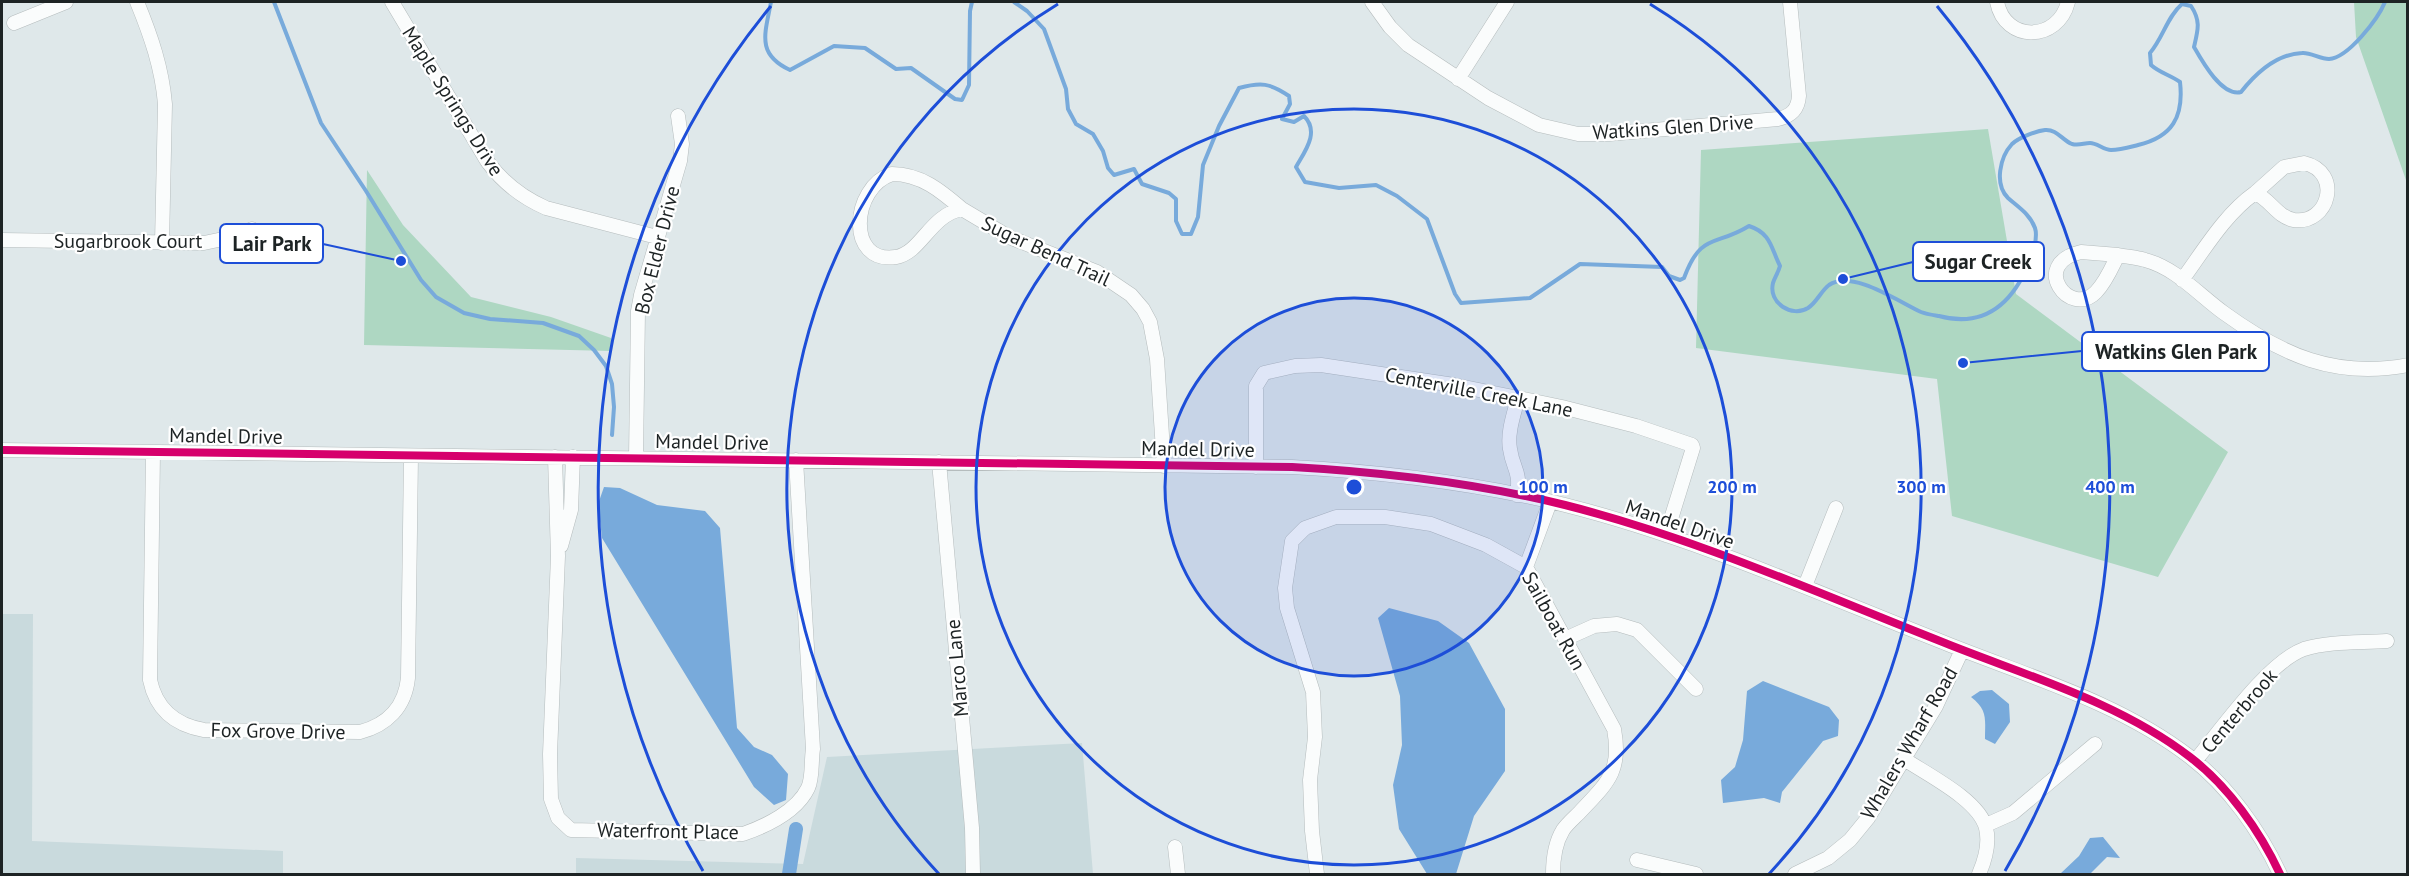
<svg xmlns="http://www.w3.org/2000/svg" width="2409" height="876" viewBox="0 0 2409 876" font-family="'PT Sans',sans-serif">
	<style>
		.built { fill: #c9dadd }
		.green { fill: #aed7c2 }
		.water { fill: #78aadb }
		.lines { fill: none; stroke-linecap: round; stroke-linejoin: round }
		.stream { stroke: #78aadb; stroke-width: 4 }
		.canal { stroke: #78aadb; stroke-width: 14 }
		.minor-casing { stroke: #b5bcbd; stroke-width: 15 }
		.minor { stroke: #fafcfc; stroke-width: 14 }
		.cycleway-casing { stroke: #fff; stroke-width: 11 }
		.cycleway { stroke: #d6006c; stroke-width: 8 }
		.ring { fill: none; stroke: #1d4ed8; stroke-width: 3 }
		.labels { text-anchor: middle; stroke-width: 4.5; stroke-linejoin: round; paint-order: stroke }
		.street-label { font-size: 20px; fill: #1d2324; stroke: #fff }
		.centre { fill: #1d4ed8; stroke: #fff; stroke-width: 3 }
		.ring-label { font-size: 18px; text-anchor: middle; font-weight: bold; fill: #1d4ed8; stroke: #fff; stroke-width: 4.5; stroke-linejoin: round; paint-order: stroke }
		.leader { fill: none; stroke: #1d4ed8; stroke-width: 2 }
		.callout-dot { fill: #1d4ed8; stroke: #fff; stroke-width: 2 }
		.callout { fill: #fff; stroke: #1d4ed8; stroke-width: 2 }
		.callout-label { font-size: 21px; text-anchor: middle; font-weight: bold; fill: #1d2324 }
	</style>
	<rect width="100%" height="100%" fill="#dfe8ea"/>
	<path class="built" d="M 2,614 L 33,614 L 32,841 L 283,851 L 283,874 L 2,874 Z
		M 1082,743 L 1093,874 L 576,874 L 576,858 L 803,864 L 827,757 Z"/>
	<path class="green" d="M 2354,2 L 2407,2 L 2407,183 L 2356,37 Z
		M 1988,129 L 2016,294 L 2228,452 L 2158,577 L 1952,516 L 1937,379 L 1696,348 L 1701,150 Z
		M 367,170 L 403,225 L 471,297 L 551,317 L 611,338 L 611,351 L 364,345 Z"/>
	<path class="water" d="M 604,487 L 620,488 L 657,505 L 705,511 L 720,528 L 737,728 L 754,747 L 772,755 L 788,774 L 786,800 L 774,805 L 754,787 L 602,538 L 598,504 Z
		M 1389,608 L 1438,621 L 1469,643 L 1505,709 L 1505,771 L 1474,816 L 1456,874 L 1427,874 L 1399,829 L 1393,785 L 1402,745 L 1400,696 L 1378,618 Z
		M 1763,681 L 1829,707 L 1839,720 L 1838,736 L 1823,741 L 1782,792 L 1780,803 L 1764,798 L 1723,803 L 1721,780 L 1735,767 L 1743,740 L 1747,691 Z
		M 1992,690 L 2009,704 L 2010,722 L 1995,744 L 1985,739 C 1985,719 1988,710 1971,697 L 1980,691 Z
		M 2103,837 L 2120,858 L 2107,857 L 2090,874 L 2060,874 L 2079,856 L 2090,838 Z"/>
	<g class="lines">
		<path class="stream" d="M 274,2 L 321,123 L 366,191 L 421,280 L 436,297 L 464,313 L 490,319 L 543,323 L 579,336 L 594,350 L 606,366 L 612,384 L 614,407 L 612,435
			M 771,2 C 765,34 756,54 790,70 L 834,46 L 865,48 L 896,69 L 911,68 L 955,99 L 962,100 L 969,85 L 970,11 L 972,2
			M 1014,2 L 1027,11 L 1044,29 L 1066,89 L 1068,109 L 1076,124 L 1093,134 L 1103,151 L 1108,168 L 1114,175 L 1134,169 L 1142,184 L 1169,193 L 1176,199 L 1176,221 L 1182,234 L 1191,234 L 1198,217 L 1203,165 L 1219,126 L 1239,88 C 1261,82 1270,83 1289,96 L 1290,104 L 1282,119 L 1294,122 L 1304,116 C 1320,132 1305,151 1296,167 L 1305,182 L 1339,188 L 1376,185 L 1397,196 L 1427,219 L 1455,294 L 1461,303 L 1530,298 L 1580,264 L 1662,267 L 1669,276 L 1680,280 L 1684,278 C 1701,232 1715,247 1749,226 C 1771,233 1771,248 1780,266 C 1778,273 1775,277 1773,283 C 1768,303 1792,318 1808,308 C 1817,302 1821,291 1829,285 C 1852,269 1899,302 1921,312 C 1926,314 1933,315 1939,316 C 1984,328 2012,304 2029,263 C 2033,254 2038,237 2035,228 C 2030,214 2018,207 2008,198 C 1994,184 2000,157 2012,144 C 2018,138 2036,131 2045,130 C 2057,129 2062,140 2072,144 C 2079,146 2084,143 2090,143 C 2097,143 2104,150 2111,150 C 2120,150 2130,147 2138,145 C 2172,137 2184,117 2180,82 C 2170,75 2160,73 2151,65 L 2150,53 C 2163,38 2167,17 2182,4 L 2191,6 C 2201,21 2198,30 2194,47 C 2202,61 2222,97 2241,92 C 2256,73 2276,54 2302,53 C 2310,52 2320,59 2329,59 C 2348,58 2378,19 2385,2"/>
		<path class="canal" d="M 789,874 L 796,829"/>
		<g class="minor-casing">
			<path id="minor" d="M 137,2 C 151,36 162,68 165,104 L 162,243
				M 392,2 L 487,161 C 503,183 521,197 546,208 L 657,237
				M 1372,2 L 1390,27 L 1408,45 L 1488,98 L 1539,125 L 1578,134 L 1609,134 L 1778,119 C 1791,116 1798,110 1799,96 L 1790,2
				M 1997,2 C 2005,43 2058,42 2068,2
				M 14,23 L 66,2
				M 1458,79 L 1507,2
				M 2304,163 C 2343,172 2329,225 2294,220 C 2277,217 2270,199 2255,193 L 2284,167 Z
				M 892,174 C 921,174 941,191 962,209 C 930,215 921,253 896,257 C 846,265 851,187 892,174 Z
				M 962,209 L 1009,237 L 1097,272 L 1131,295 L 1143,309 L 1150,322 L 1157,359 L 1164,466
				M 2,240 L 204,243 L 237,236 L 252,229
				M 2081,252 L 2118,255 C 2112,267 2106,282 2096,292 C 2070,319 2029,264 2081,252 Z
				M 2118,255 C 2127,257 2136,257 2145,260 C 2176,268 2199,295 2224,313 C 2282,355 2335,379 2408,365
				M 2182,280 C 2204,250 2225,214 2255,193
				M 2,450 L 1292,467 C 1383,472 1476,483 1565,505 C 1696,538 1820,594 1945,643 C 2027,676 2119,702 2190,757 C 2228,786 2260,831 2280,874
				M 153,452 L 150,680 C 156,709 175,725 204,730 L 360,732 C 387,725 405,707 408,678 L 411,456
				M 555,457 L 558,556 L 550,754 L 551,799 L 558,818 L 571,830 L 743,834 C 766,826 797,811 808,788 C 813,778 811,760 813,749 L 796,460
				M 636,458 L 638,311 L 641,295 L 680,161 L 682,144 L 678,116
				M 939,462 L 972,828 L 973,874
				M 1256,467 L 1256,386 L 1264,373 L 1295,366 L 1321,365 L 1454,385 L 1562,407 L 1636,426 L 1692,445 L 1693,448 L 1666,535
				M 1517,495 C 1521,470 1513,470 1510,449 C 1507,433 1514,414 1518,398
				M 561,546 L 571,510 L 573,457
				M 1526,567 L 1550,502
				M 1805,586 L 1836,508
				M 1565,639 L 1594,626 L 1617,624 L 1637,630 L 1696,689
				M 1904,759 C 1928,775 1979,800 1986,828 C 1990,844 1985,860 1979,874
				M 2195,761 C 2221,730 2268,662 2304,649 C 2330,641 2361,643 2387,641
				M 1986,825 L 2013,813 L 2095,744
				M 1175,847 L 1178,874
				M 1637,860 L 1696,874
				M 1317,874 L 1312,831 L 1310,780 L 1315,737 L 1313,692 L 1287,608 L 1285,588 L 1292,541 L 1305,528 L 1336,517 L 1385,517 L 1431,524 L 1486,545 L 1526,567 L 1614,729 C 1622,772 1607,783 1579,813 C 1574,818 1567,824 1563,830 C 1555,843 1553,859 1553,874
				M 1795,874 L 1828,858 L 1850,840 L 1868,818 L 1936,706 L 1962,650"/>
		</g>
		<use href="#minor" class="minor"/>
		<g class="cycleway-casing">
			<path id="cycleway" d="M 2,450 L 1292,467 C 1383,472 1476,483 1565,505 C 1696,538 1820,594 1945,643 C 2027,676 2119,702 2190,757 C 2228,786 2260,831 2280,874"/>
		</g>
		<use href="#cycleway" class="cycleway"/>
	</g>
	<circle cx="1354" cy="487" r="189" fill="#1d4ed8" fill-opacity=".12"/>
	<g class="ring">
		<circle cx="1354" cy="487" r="189"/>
		<circle cx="1354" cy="487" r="378"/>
		<path d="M939 874A567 567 0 0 1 1058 4M1650 4A567 567 0 0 1 1769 874"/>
		<path d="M703 871A756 756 0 0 1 771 6M1937 6A756 756 0 0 1 2005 871"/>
	</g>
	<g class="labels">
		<g class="street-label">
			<text transform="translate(453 101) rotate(58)" y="7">Maple Springs Drive</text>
			<text transform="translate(1673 127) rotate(-4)" y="7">Watkins Glen Drive</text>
			<text x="128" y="248">Sugarbrook Court</text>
			<text transform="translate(657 250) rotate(-76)" y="7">Box Elder Drive</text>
			<text transform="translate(1046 251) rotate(25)" y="7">Sugar Bend Trail</text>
			<text transform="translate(1479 392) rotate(11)" y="7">Centerville Creek Lane</text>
			<text transform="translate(226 436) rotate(1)" y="7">Mandel Drive</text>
			<text transform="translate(712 442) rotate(1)" y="7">Mandel Drive</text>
			<text transform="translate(1198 449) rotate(1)" y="7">Mandel Drive</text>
			<text transform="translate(1680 524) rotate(19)" y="7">Mandel Drive</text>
			<text transform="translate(1554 621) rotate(61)" y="7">Sailboat Run</text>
			<text transform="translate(957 668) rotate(-95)" y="7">Marco Lane</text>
			<text transform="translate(2239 711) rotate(-49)" y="7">Centerbrook</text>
			<text transform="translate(278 731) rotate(1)" y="7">Fox Grove Drive</text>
			<text transform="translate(1909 743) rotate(-60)" y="7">Whalers Wharf Road</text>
			<text transform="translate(668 831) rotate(1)" y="7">Waterfront Place</text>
		</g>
	</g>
	<circle cx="1354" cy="487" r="9" class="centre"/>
	<g class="ring-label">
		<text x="1543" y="493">100 m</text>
		<text x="1732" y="493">200 m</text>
		<text x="1921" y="493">300 m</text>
		<text x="2110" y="493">400 m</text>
	</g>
	<path class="leader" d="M401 261L323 244M1843 279L1913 262M1963 363L2082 351"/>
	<g class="callout-dot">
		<circle cx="401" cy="261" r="6"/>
		<circle cx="1843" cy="279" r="6"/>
		<circle cx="1963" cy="363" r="6"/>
	</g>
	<g class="callout">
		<rect x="220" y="224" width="103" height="39" rx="6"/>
		<rect x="1913" y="242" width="131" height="39" rx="6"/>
		<rect x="2082" y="332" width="187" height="39" rx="6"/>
	</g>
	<g class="callout-label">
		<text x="272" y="251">Lair Park</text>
		<text x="1978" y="269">Sugar Creek</text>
		<text x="2176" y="359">Watkins Glen Park</text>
	</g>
	<rect width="2409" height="876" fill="none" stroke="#1d2324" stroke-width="6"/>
</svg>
